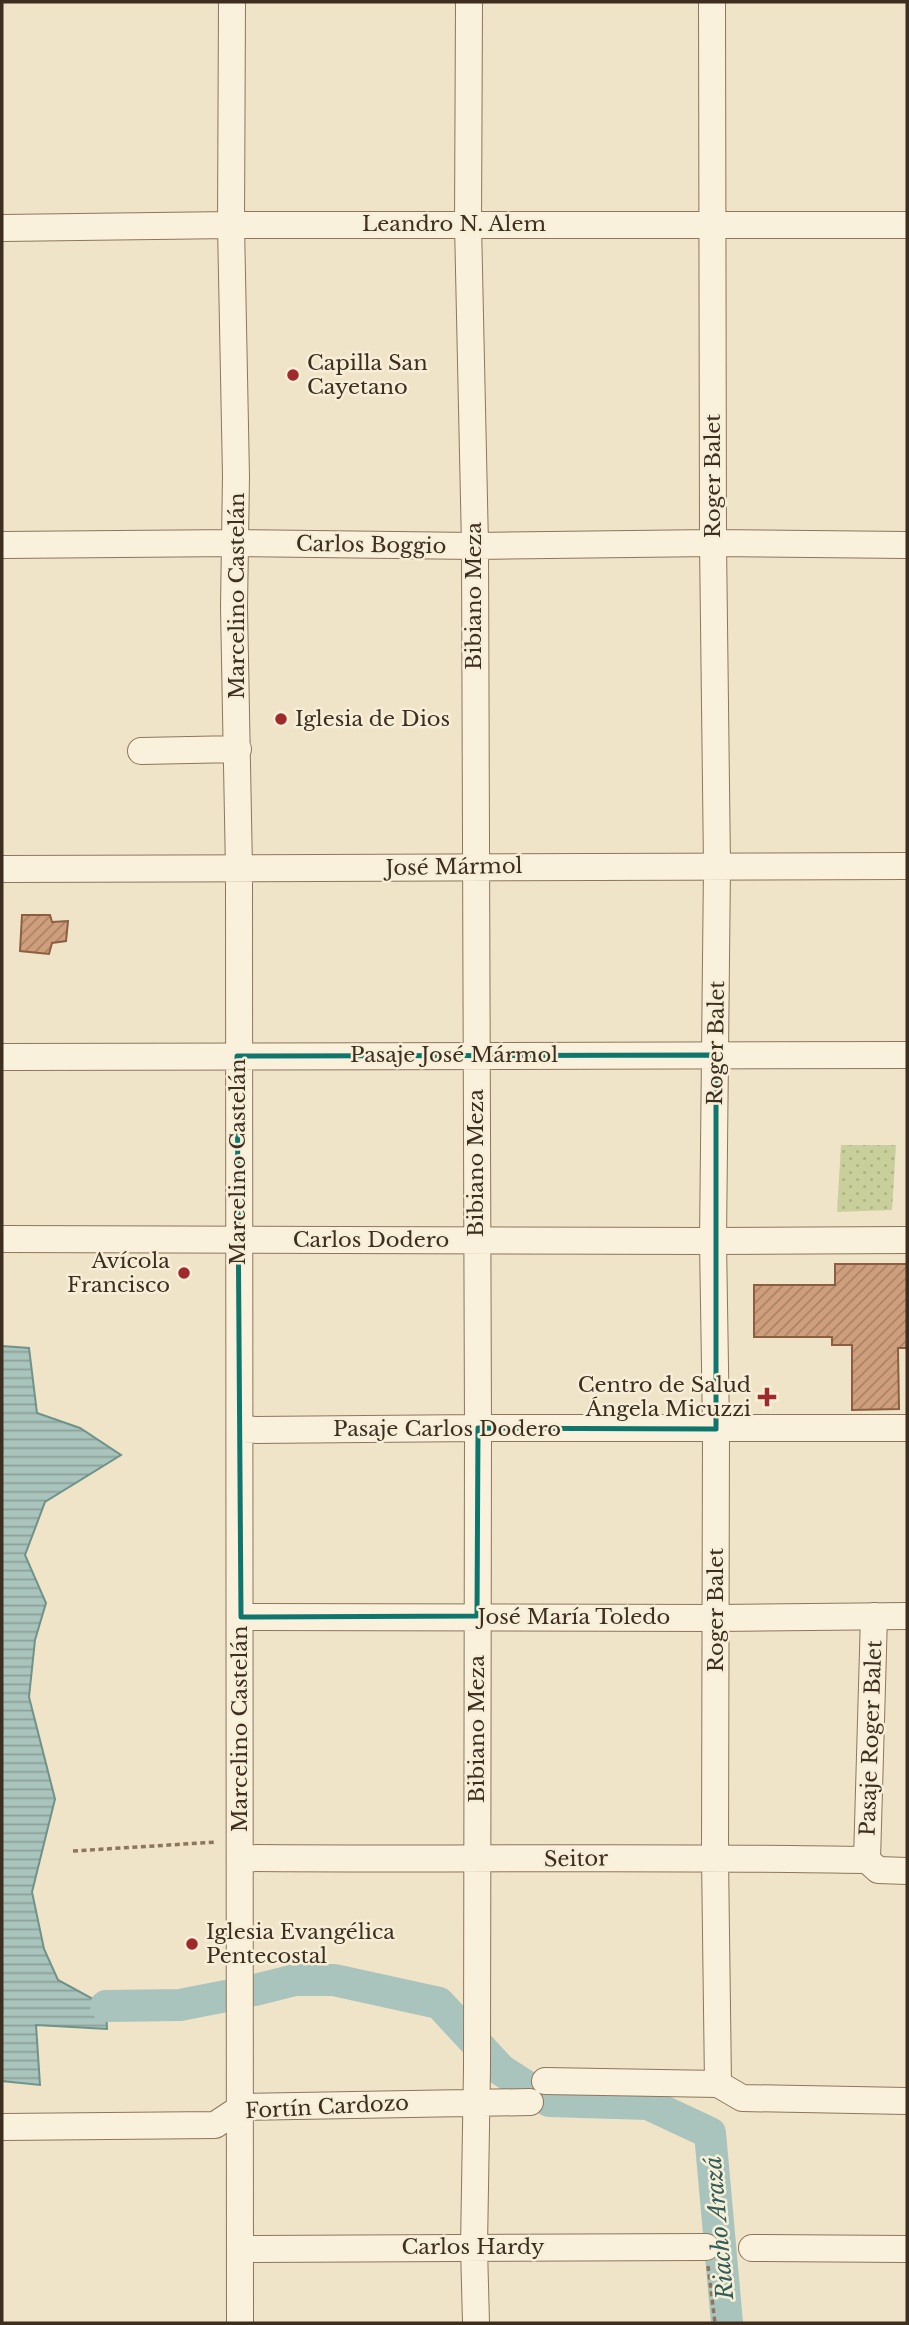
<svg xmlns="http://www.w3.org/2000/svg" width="909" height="2325" viewBox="0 0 909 2325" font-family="'Libre Baskerville',serif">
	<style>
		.park { fill: url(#park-dots) }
		.water { fill: url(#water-rules); stroke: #6f938a; stroke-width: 2 }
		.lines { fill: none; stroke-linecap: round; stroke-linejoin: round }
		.river { stroke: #a9c4bc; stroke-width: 32 }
		.building { fill: url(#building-hatch); stroke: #8d5f41; stroke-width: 2 }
		.minor-casing { stroke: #8d765c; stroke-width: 28 }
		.path { stroke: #8d765c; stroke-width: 3.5; stroke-dasharray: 5 3.5; stroke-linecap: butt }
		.minor { stroke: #faf1dc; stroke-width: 26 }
		.marked { fill: none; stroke: #0f766e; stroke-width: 5; stroke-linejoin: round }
		.poi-dot { fill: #9e2a2b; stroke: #f7eed8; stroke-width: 2.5 }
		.labels { text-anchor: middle; stroke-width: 5; stroke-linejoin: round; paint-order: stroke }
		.street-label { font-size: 21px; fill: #3d2e20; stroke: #f7eed8 }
		.poi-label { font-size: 21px; fill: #3d2e20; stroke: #f7eed8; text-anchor: start }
		.water-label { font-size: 23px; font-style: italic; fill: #2f5d5a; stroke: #f7eed8 }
	</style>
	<defs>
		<pattern id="park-dots" width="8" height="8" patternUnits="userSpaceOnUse" patternTransform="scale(1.75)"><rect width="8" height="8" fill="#c9cf9b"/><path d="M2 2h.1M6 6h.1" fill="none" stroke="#aeb285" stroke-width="1.8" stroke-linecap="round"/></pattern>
		<pattern id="water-rules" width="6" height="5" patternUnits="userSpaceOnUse" patternTransform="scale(1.75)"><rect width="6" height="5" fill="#a9c4bc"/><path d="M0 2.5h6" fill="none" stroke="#8ba098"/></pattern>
		<pattern id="building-hatch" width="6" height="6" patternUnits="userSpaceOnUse" patternTransform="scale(1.75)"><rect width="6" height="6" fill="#cf9f7d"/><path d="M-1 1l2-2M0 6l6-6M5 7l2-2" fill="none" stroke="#a98266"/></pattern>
	</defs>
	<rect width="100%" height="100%" fill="#f0e4c8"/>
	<path class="park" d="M 841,1145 L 896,1145 L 892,1210 L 837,1212 Z"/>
	<path class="water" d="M 2,1346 L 29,1348 L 37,1413 L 80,1428 L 121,1455 L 45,1502 L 25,1555 L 46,1603 L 35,1640 L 29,1697 L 55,1799 L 32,1892 L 44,1949 L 58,1980 L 106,2006 L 107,2029 L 36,2025 L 40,2085 L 2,2081 Z"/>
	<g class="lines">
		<path class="river" d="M 255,1990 L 295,1980 L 334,1980 L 439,2003 L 501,2070 L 549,2101 L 648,2104 L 710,2133 L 727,2323
			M 106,2006 L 180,2005 L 226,1996"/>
	</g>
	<path class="building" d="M 22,915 L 50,915 L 52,922 L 68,921 L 66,941 L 52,943 L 49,954 L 20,951 Z
		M 835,1264 L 907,1264 L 907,1348 L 898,1348 L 899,1409 L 852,1410 L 852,1345 L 832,1345 L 832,1337 L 754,1337 L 754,1285 L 835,1285 Z"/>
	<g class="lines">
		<g class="minor-casing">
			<path id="minor" d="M 232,2 L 231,225 L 236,476 L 234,607 L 239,870 L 240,2323
				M 469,2 L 468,224 L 475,546 L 478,1428 L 477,2068 L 474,2247 L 476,2323
				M 712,2 L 713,543 L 717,866 L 713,1241 L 716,1429 L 715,1857 L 718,2084
				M 2,228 L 231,225 L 907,225
				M 2,545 L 236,543 L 475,546 L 713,543 L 907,545
				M 141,751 L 238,749
				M 2,869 L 907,866
				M 2,1057 L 907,1055
				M 2,1239 L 713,1241 L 907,1240
				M 240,1430 L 478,1428 L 907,1428
				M 241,1617 L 717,1618 L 907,1616
				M 240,1858 C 449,1860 658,1856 867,1860 L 878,1870 L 907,1871
				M 867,1860 L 874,1616
				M 545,2081 L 718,2084 L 742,2098 L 907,2101
				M 2,2127 L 215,2125 L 242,2107 L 530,2102
				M 752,2248 L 907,2249
				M 240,2249 L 706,2247"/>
		</g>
		<path class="path" d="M 73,1851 L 217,1842
			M 708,2266 L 715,2323"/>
		<use href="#minor" class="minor"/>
	</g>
	<path class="marked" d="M 716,1055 L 716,1429 L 478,1428 L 477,1616 L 241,1617 L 237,1056 Z"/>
	<g class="poi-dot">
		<circle cx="293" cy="375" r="7"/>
		<circle cx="281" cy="719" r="7"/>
		<circle cx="184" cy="1273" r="7"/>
		<path d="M763.5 1386.5h7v7h7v7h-7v7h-7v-7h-7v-7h7z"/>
		<circle cx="192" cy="1944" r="7"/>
	</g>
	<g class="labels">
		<g class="street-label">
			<text x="454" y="231">Leandro N. Alem</text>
			<text transform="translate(713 476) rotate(-90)" y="7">Roger Balet</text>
			<text transform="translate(371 545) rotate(1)" y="7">Carlos Boggio</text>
			<text transform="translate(237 596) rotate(-90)" y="7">Marcelino Castelán</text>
			<text transform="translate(474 596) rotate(-90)" y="7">Bibiano Meza</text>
			<text transform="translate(454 867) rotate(-1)" y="7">José Mármol</text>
			<text transform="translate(716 1043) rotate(-89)" y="7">Roger Balet</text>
			<text x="454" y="1062">Pasaje José Mármol</text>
			<text transform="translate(238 1162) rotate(-90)" y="7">Marcelino Castelán</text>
			<text transform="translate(476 1163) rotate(-90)" y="7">Bibiano Meza</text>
			<text x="371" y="1247">Carlos Dodero</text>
			<text x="447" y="1436">Pasaje Carlos Dodero</text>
			<text transform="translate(716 1610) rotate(-90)" y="7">Roger Balet</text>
			<text x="574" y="1624">José María Toledo</text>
			<text transform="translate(240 1729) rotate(-90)" y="7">Marcelino Castelán</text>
			<text transform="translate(477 1729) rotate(-90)" y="7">Bibiano Meza</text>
			<text transform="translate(871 1738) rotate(-88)" y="7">Pasaje Roger Balet</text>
			<text transform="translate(576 1859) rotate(-1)" y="7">Seitor</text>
			<text transform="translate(327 2107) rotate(-3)" y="7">Fortín Cardozo</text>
			<text x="473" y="2254">Carlos Hardy</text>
		</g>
		<g class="poi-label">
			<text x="307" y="370">Capilla San<tspan x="307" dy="24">Cayetano</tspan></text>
			<text x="295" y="726">Iglesia de Dios</text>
			<text x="170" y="1268" text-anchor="end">Avícola<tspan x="170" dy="24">Francisco</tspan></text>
			<text x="751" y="1392" text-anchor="end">Centro de Salud<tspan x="751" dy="24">Ángela Micuzzi</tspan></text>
			<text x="206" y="1939">Iglesia Evangélica<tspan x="206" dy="24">Pentecostal</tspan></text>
		</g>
		<g class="water-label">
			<text transform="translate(719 2228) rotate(-95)" y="8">Riacho Arazá</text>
		</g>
	</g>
	<rect width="909" height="2325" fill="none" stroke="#3d2e20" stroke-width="7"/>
</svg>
